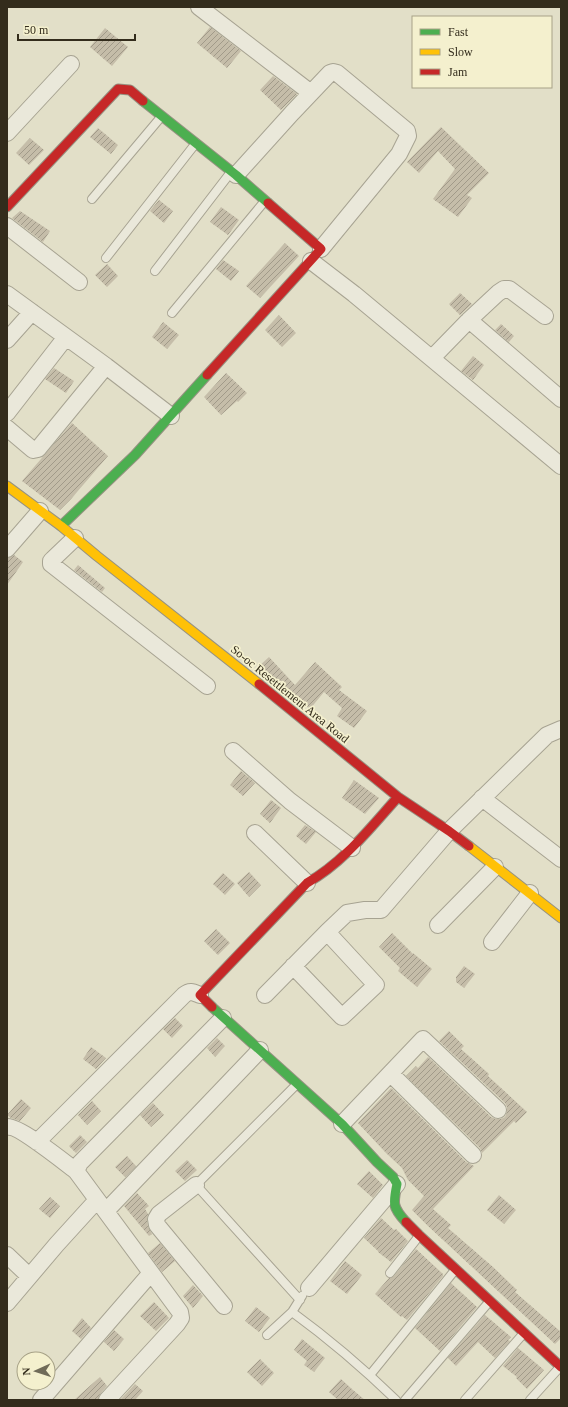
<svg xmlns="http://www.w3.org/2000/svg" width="568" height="1407" viewBox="0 0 568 1407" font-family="Georgia,serif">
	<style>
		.building { fill: url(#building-hatch) }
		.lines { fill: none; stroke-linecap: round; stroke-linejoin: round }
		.lane-casing { stroke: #a7a392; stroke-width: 10 }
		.street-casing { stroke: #a7a392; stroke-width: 18 }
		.fast-casing { stroke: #969282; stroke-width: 11 }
		.slow-casing { stroke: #969282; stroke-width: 11 }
		.jam-casing { stroke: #969282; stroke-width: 11 }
		.lane { stroke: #eae8da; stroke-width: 8 }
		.street { stroke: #eae8da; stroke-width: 16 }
		.fast { stroke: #4caf50; stroke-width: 9 }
		.slow { stroke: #ffc107; stroke-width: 9 }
		.jam { stroke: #c62828; stroke-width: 9 }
		.labels { text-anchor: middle; stroke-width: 3.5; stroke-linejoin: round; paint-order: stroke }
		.street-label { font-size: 12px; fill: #332c1c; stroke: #f4f0ce }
	</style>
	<defs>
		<pattern id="building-hatch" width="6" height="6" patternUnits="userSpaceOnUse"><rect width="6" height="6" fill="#c5bda9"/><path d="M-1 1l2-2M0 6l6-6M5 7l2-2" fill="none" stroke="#a19a89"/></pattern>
	</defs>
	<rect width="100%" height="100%" fill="#e2dfc8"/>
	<path class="building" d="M 210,27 L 241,51 L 227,68 L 197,43 Z
		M 105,28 L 128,47 L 112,66 L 90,47 Z
		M 273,76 L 297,94 L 281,110 L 260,90 Z
		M 441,127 L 489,173 L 467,195 L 472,198 L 458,217 L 433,199 L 455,169 L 438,151 L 419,173 L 407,162 Z
		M 98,128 L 118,145 L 111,154 L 90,137 Z
		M 30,138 L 44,150 L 29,165 L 16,153 Z
		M 159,200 L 173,211 L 164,223 L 150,211 Z
		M 221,207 L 239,220 L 228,235 L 210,222 Z
		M 20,211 L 50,231 L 43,242 L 12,218 Z
		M 285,243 L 299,256 L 260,298 L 246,286 Z
		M 223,260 L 239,271 L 231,281 L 216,269 Z
		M 107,264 L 118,276 L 107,287 L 95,275 Z
		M 460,293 L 472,304 L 460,315 L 449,304 Z
		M 279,315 L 296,333 L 282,347 L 265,330 Z
		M 163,322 L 179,335 L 167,349 L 152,337 Z
		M 501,324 L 514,336 L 509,342 L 495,330 Z
		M 473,356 L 484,365 L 473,380 L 461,371 Z
		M 54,368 L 74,381 L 66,393 L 45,379 Z
		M 226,373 L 247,393 L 238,402 L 237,401 L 221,415 L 204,397 Z
		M 72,423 L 108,456 L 71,499 L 60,510 L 22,481 Z
		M 14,555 L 23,562 L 7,585 L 7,558 Z
		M 78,565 L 105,588 L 102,592 L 74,570 Z
		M 269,657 L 295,685 L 315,662 L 342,687 L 339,690 L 367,711 L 354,728 L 337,716 L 342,708 L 324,692 L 310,709 L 258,667 Z
		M 241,771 L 255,783 L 243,796 L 230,785 Z
		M 354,780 L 379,798 L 365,814 L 342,798 Z
		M 271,800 L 281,808 L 270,823 L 260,814 Z
		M 305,825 L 316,832 L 306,844 L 296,836 Z
		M 249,872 L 261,885 L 249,897 L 237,883 Z
		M 223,873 L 235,884 L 225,895 L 213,884 Z
		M 216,929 L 230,943 L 218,955 L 204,941 Z
		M 392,933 L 413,954 L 413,953 L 432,969 L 417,987 L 398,971 L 400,968 L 379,947 Z
		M 464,966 L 475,974 L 464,988 L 456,982 L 456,977 Z
		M 175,1018 L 183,1026 L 172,1038 L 163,1029 Z
		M 449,1031 L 464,1046 L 461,1049 L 489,1074 L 488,1076 L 527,1112 L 516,1123 L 514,1121 L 482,1153 L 480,1148 L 406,1076 L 416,1066 L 418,1068 L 428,1057 L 491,1117 L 496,1119 L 501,1119 L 505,1117 L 507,1112 L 507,1107 L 505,1103 L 439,1041 Z
		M 217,1038 L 225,1046 L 215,1057 L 207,1048 Z
		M 91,1047 L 106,1058 L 96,1069 L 83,1059 Z
		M 391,1088 L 466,1162 L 474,1166 L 433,1209 L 451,1225 L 448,1228 L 493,1267 L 517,1290 L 515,1292 L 561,1332 L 561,1338 L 555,1344 L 428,1226 L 412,1210 L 424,1196 L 408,1180 L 402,1168 L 386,1153 L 358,1123 Z
		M 21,1099 L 31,1108 L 20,1121 L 11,1118 L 7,1115 Z
		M 92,1101 L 101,1111 L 87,1125 L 78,1115 Z
		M 153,1103 L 164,1115 L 151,1127 L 140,1115 Z
		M 80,1135 L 87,1142 L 76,1153 L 69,1146 Z
		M 127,1156 L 136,1166 L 125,1177 L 115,1167 Z
		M 187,1160 L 197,1170 L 185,1181 L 175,1171 Z
		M 369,1171 L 383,1185 L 373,1198 L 357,1184 Z
		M 137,1193 L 149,1206 L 145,1209 L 148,1214 L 147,1220 L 148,1227 L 152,1234 L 149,1236 L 124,1206 Z
		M 499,1195 L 516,1210 L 504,1224 L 487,1210 Z
		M 50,1197 L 60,1206 L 50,1218 L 39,1209 Z
		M 381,1218 L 394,1230 L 396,1229 L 408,1241 L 391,1262 L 378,1252 L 378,1251 L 364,1238 Z
		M 160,1243 L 175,1261 L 162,1272 L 148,1253 Z
		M 416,1249 L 443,1274 L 443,1276 L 407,1320 L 402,1316 L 401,1317 L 375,1294 L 389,1278 L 394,1276 Z
		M 345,1261 L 362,1275 L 347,1294 L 330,1281 Z
		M 451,1283 L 477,1307 L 440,1351 L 415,1328 Z
		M 193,1285 L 203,1296 L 193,1308 L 183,1296 Z
		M 154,1302 L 169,1318 L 156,1331 L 140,1316 Z
		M 256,1307 L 270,1318 L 259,1332 L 245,1321 Z
		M 485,1315 L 511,1337 L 508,1340 L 510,1341 L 495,1358 L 478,1342 L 456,1366 L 448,1358 Z
		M 82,1318 L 91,1328 L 81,1339 L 72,1331 Z
		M 114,1330 L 124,1339 L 114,1351 L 104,1342 Z
		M 302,1339 L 325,1358 L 314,1372 L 304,1365 L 307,1361 L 294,1350 Z
		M 518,1348 L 544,1370 L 527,1389 L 516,1378 L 517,1377 L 503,1366 Z
		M 260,1359 L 274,1373 L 262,1386 L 247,1372 Z
		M 100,1377 L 107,1386 L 100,1394 L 98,1400 L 74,1400 Z
		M 341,1379 L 353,1390 L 365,1400 L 338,1400 L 329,1392 Z
		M 135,1384 L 143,1391 L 135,1400 L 120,1400 Z"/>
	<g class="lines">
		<g class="lane-casing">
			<path id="lane" d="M 92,199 L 161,117
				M 106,258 L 196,143
				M 155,271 L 231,172
				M 172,313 L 264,202
				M 296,1085 L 196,1185 L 300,1300
				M 390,1273 L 419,1236
				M 292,1312 C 329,1339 363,1368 396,1400
				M 267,1335 L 292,1312 L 302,1296
				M 370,1375 L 455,1270
				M 405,1400 L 489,1302
				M 465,1400 L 524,1333
				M 530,1400 L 560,1367"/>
		</g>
		<g class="street-casing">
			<path id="street" d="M 199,7 L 311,93
				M 7,133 L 71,64
				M 236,175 L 292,113 L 330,73 L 333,72 L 337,73 L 407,131 L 408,136 L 399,154 L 321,249
				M 7,226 L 79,282
				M 311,261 L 354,294 L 561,466
				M 7,294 L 106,366 L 171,416
				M 469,320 L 561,399
				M 7,340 L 32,312
				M 432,358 L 469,320 L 498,293 L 504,289 L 509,289 L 545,316
				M 7,413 L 66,337
				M 7,428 L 33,450 L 38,449 L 106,366
				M 75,538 L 53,559 L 51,561 L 51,564 L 207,686
				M 7,549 L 40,511
				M 233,751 L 290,801 L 352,848
				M 482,798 L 561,859
				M 255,833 L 307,883
				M 438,925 L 495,867
				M 492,942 L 530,893
				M 293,966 L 342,1017 L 376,985 L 327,932
				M 265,995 L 327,932 L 347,913 L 365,910 L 381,910 L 449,831 L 547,735 L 561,729
				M 391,1074 L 473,1155
				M 342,1124 L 423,1039 L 498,1110
				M 7,1127 C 18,1125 64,1162 76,1171
				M 37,1142 L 184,995 C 190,990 193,992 200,995
				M 196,1185 L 159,1214 L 156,1219 L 157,1225 L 224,1306
				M 106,1211 L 260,1050
				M 7,1255 L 29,1276
				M 309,1288 L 397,1184
				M 7,1303 L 57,1244 L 97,1200
				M 41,1400 L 151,1273
				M 107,1400 L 177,1324 L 181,1318 L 180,1312 L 76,1171 L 80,1163 L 223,1018"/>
		</g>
		<g class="fast-casing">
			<path id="fast" d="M 143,101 L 236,175 L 268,203
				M 61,526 L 135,455 L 207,375
				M 212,1007 L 342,1124 L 377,1162 L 393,1177 L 397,1184 C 393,1203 392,1207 406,1222"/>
		</g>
		<g class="slow-casing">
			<path id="slow" d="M 7,486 L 61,526 L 97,556 L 259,684
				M 469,846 L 561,918"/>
		</g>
		<g class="jam-casing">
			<path id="jam" d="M 7,207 L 118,89 L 130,90 L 143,101
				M 207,375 L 321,249 L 268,203
				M 259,684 L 398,797 L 449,831 L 469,846
				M 212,1007 L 200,995 L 307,883 C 344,862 370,828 398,797
				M 406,1222 L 419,1235 L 561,1367"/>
		</g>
		<use href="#lane" class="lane"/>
		<use href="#street" class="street"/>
		<use href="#fast" class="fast"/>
		<use href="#slow" class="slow"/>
		<use href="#jam" class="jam"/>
	</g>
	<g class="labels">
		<g class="street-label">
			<text transform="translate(290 694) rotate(39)" y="4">So-oc Resettlement Area Road</text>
		</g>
	</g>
	<rect width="568" height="1407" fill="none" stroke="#332c1c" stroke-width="16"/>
	<rect x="412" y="16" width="140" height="72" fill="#f4f0ce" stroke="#a7a287"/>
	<rect x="420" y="29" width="20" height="6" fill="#4caf50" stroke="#a7a287"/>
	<text x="448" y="36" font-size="12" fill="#332c1c">Fast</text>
	<rect x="420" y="49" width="20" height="6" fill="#ffc107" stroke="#a7a287"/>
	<text x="448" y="56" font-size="12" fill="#332c1c">Slow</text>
	<rect x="420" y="69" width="20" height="6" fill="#c62828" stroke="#a7a287"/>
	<text x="448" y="76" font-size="12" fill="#332c1c">Jam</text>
	<g transform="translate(36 1371) rotate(267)"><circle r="19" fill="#f4f0ce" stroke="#a7a287"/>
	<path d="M0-3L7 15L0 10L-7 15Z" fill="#706b58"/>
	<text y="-6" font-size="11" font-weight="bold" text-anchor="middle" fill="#332c1c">N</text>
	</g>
	<path d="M18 34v6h117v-6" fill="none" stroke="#332c1c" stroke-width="2"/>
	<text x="24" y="34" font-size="12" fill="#332c1c" stroke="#f4f0ce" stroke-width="3" paint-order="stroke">50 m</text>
</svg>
